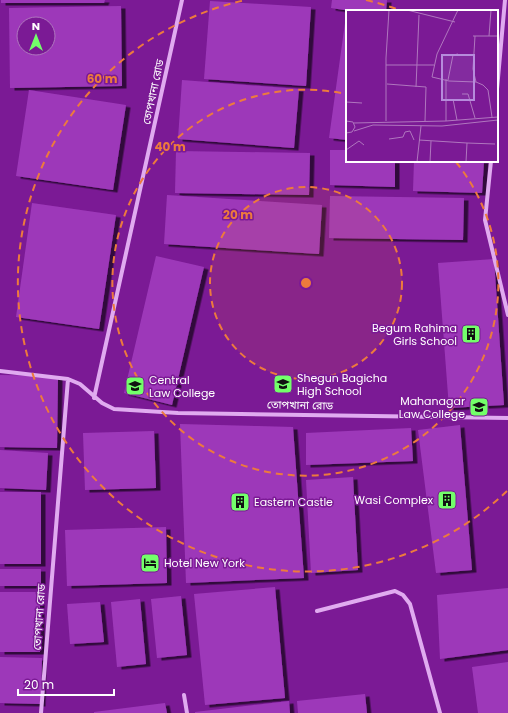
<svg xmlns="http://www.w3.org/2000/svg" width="508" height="713" viewBox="0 0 508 713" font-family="Poppins,'Noto Sans Bengali',sans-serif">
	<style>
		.building { fill: #9d39b9; fill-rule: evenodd; filter: url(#shadow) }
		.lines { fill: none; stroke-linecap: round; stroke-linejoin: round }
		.street { stroke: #e0abf0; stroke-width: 4 }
		.ring { fill: none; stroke: #ed7a3d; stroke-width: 2; stroke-dasharray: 7 5 }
		.labels { text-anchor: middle; stroke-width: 3; stroke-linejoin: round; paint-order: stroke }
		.street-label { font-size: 11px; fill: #fff; stroke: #7b1a95 }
		.poi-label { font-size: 11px; fill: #fff; stroke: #7b1a95; text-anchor: start }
		.inset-road { fill: none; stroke: #b076bf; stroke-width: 1 }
		.view { fill: #b68bdc; fill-opacity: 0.15; stroke: #b68bdc; stroke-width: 2 }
		.inset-edge { fill: none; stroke: #fff; stroke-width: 2 }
		.centre { fill: #ed7a3d; stroke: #7b1a95; stroke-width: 2 }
		.ring-label { font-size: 12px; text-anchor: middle; font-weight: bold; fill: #ed7a3d; stroke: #7b1a95; stroke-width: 3; stroke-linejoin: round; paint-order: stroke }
	</style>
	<defs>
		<filter id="shadow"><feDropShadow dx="4.5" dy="2.5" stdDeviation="0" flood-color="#0009"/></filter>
	</defs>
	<rect width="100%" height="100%" fill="#7b1a95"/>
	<path class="building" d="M 1,0 L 105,0 L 104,3 L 1,3 Z
		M 332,0 L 387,0 L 386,11 L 351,11 L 331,8 Z
		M 210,1 L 311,7 L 306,86 L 204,79 Z
		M 121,6 L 122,86 L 10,88 L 9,8 ZM 24,24 L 48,24 L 48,48 L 24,48 Z
		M 345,23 L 347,24 L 347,140 L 329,138 Z
		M 182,80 L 299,89 L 294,148 L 178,139 Z
		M 29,90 L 126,105 L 113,190 L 16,176 Z
		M 330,150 L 347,150 L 347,161 L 395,161 L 395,187 L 330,185 Z
		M 176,151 L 310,153 L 309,195 L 175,193 Z
		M 414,161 L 484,161 L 482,193 L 413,191 Z
		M 167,195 L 322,205 L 319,254 L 164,244 Z
		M 330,196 L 464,198 L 463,240 L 329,238 Z
		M 32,203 L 116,215 L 99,329 L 16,317 Z
		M 156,256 L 204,267 L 172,405 L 124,393 Z
		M 494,259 L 504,405 L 449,408 L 438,263 Z
		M 0,375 L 58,376 L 57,448 L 0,447 Z
		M 180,424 L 293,427 L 304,578 L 186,583 Z
		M 460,425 L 472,570 L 436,573 L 418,430 Z
		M 411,428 L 413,461 L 306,465 L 306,433 Z
		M 154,431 L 156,488 L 85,490 L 83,433 Z
		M 0,450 L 48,453 L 46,490 L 0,488 Z
		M 353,477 L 358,570 L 311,573 L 306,480 Z
		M 0,492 L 41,492 L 41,564 L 0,564 Z
		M 166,527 L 167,583 L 67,586 L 65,530 Z
		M 0,569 L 41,569 L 41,586 L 0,586 Z
		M 275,587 L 285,698 L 205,705 L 194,594 Z
		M 508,588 L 508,650 L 440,659 L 437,595 Z
		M 0,592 L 40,592 L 40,652 L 0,652 Z
		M 181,596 L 187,655 L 157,658 L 151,599 Z
		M 140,599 L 146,664 L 117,667 L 111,602 Z
		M 100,602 L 104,642 L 70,644 L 67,604 Z
		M 0,657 L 42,658 L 41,704 L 0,703 Z
		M 508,662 L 508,713 L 478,713 L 472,667 Z
		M 365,694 L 367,713 L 298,713 L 297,701 Z
		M 289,701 L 290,713 L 195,713 L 195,712 Z
		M 165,703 L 167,713 L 94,713 L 94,712 Z"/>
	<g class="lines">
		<path class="street" d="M 497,89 L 505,0
			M 491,161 L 485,220 L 508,315
			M 0,371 L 68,379 L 80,384 L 102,403 L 114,409 L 178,413 L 508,418
			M 94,398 L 182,0
			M 317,611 L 395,591 L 403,595 L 410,604 L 440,713
			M 184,695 L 187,713
			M 41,713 L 68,379"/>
	</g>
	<circle cx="306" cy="283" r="96" fill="#ed7a3d" fill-opacity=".12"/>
	<g class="ring">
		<circle cx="306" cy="283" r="96"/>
		<path d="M456 162A193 193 0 1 1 346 94"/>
		<path d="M507 491A289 289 0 1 1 246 0M366 0A289 289 0 0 1 402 11"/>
	</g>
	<defs>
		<g id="building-square" transform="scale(1)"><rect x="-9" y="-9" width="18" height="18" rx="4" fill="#73ff6a" stroke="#7b1a95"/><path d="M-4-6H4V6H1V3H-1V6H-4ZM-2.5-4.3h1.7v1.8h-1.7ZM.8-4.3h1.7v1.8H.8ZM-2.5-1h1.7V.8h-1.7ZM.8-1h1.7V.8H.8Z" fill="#111"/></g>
		<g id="school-square" transform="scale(1)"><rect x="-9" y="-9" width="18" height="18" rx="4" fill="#73ff6a" stroke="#7b1a95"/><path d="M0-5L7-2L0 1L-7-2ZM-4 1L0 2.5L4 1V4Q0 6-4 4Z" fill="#111"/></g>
		<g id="hotel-square" transform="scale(1)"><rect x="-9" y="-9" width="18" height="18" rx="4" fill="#73ff6a" stroke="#7b1a95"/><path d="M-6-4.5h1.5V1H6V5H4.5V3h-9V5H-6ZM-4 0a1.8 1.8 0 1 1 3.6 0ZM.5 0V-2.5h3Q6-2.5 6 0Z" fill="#111"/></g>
	</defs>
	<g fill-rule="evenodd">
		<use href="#building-square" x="471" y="334"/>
		<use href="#school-square" x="283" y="384"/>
		<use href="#school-square" x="135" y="386"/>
		<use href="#school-square" x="479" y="407"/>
		<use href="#building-square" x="447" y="500"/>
		<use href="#building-square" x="240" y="502"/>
		<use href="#hotel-square" x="150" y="563"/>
	</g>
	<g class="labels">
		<g class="street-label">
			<text transform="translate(153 92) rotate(-78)" y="4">তোপখানা রোড</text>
			<text transform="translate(300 405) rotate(1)" y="4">তোপখানা রোড</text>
			<text transform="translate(39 617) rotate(-86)" y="4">তোপখানা রোড</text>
		</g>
		<g class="poi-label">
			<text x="457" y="332" text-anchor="end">Begum Rahima<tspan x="457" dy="13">Girls School</tspan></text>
			<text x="297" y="382">Shegun Bagicha<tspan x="297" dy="13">High School</tspan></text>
			<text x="149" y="384">Central<tspan x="149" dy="13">Law College</tspan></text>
			<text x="465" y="405" text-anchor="end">Mahanagar<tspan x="465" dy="13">Law College</tspan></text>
			<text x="433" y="504" text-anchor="end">Wasi Complex</text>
			<text x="254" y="506">Eastern Castle</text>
			<text x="164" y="567">Hotel New York</text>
		</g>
	</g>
	<g transform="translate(346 10)">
		<rect width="152" height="152" fill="#7b1a95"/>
		<path class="inset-road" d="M 61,0 L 109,12M 112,0 L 91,44 L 86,67 L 103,71 L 130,72 L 137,75 L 142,80 L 146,107M 127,26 L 152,26M 129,26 L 127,59 L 130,72M 143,26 L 145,0M 40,55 L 88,55M 102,70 L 107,45 L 112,44M 41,74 L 80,77 L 79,111M 70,77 L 73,5M 116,84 L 122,84 L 129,108M 107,89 L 111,110M 0,92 L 16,93M 0,111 L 7,112 L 9,117 L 6,122 L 0,123M 40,111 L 40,48 L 43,0M 100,111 L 100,69M 8,113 L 100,111 L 152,107M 8,121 L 27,115 L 96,116 L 152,110M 43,129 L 57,127 L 59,122 L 64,121 L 68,130M 73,130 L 121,133 L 120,152M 121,133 L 149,134M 0,140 L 13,131 L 18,135M 71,152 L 75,116M 84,152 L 85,131"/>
		<path class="view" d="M 96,45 L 128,45 L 128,90 L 96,90 Z"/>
		<rect width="152" height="152" class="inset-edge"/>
	</g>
	<circle cx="306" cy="283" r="6" class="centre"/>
	<g class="ring-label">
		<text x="102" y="83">60 m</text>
		<text x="170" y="151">40 m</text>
		<text x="238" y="219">20 m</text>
	</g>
	<g transform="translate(36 36)"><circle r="19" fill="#7b1a95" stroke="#b076bf"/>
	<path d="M0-3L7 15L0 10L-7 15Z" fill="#73ff6a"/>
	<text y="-6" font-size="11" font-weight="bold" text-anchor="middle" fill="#ffffff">N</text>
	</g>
	<path d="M18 689v6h96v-6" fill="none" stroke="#ffffff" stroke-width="2"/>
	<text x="24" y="689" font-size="12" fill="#ffffff" stroke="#7b1a95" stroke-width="3" paint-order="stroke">20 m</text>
</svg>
